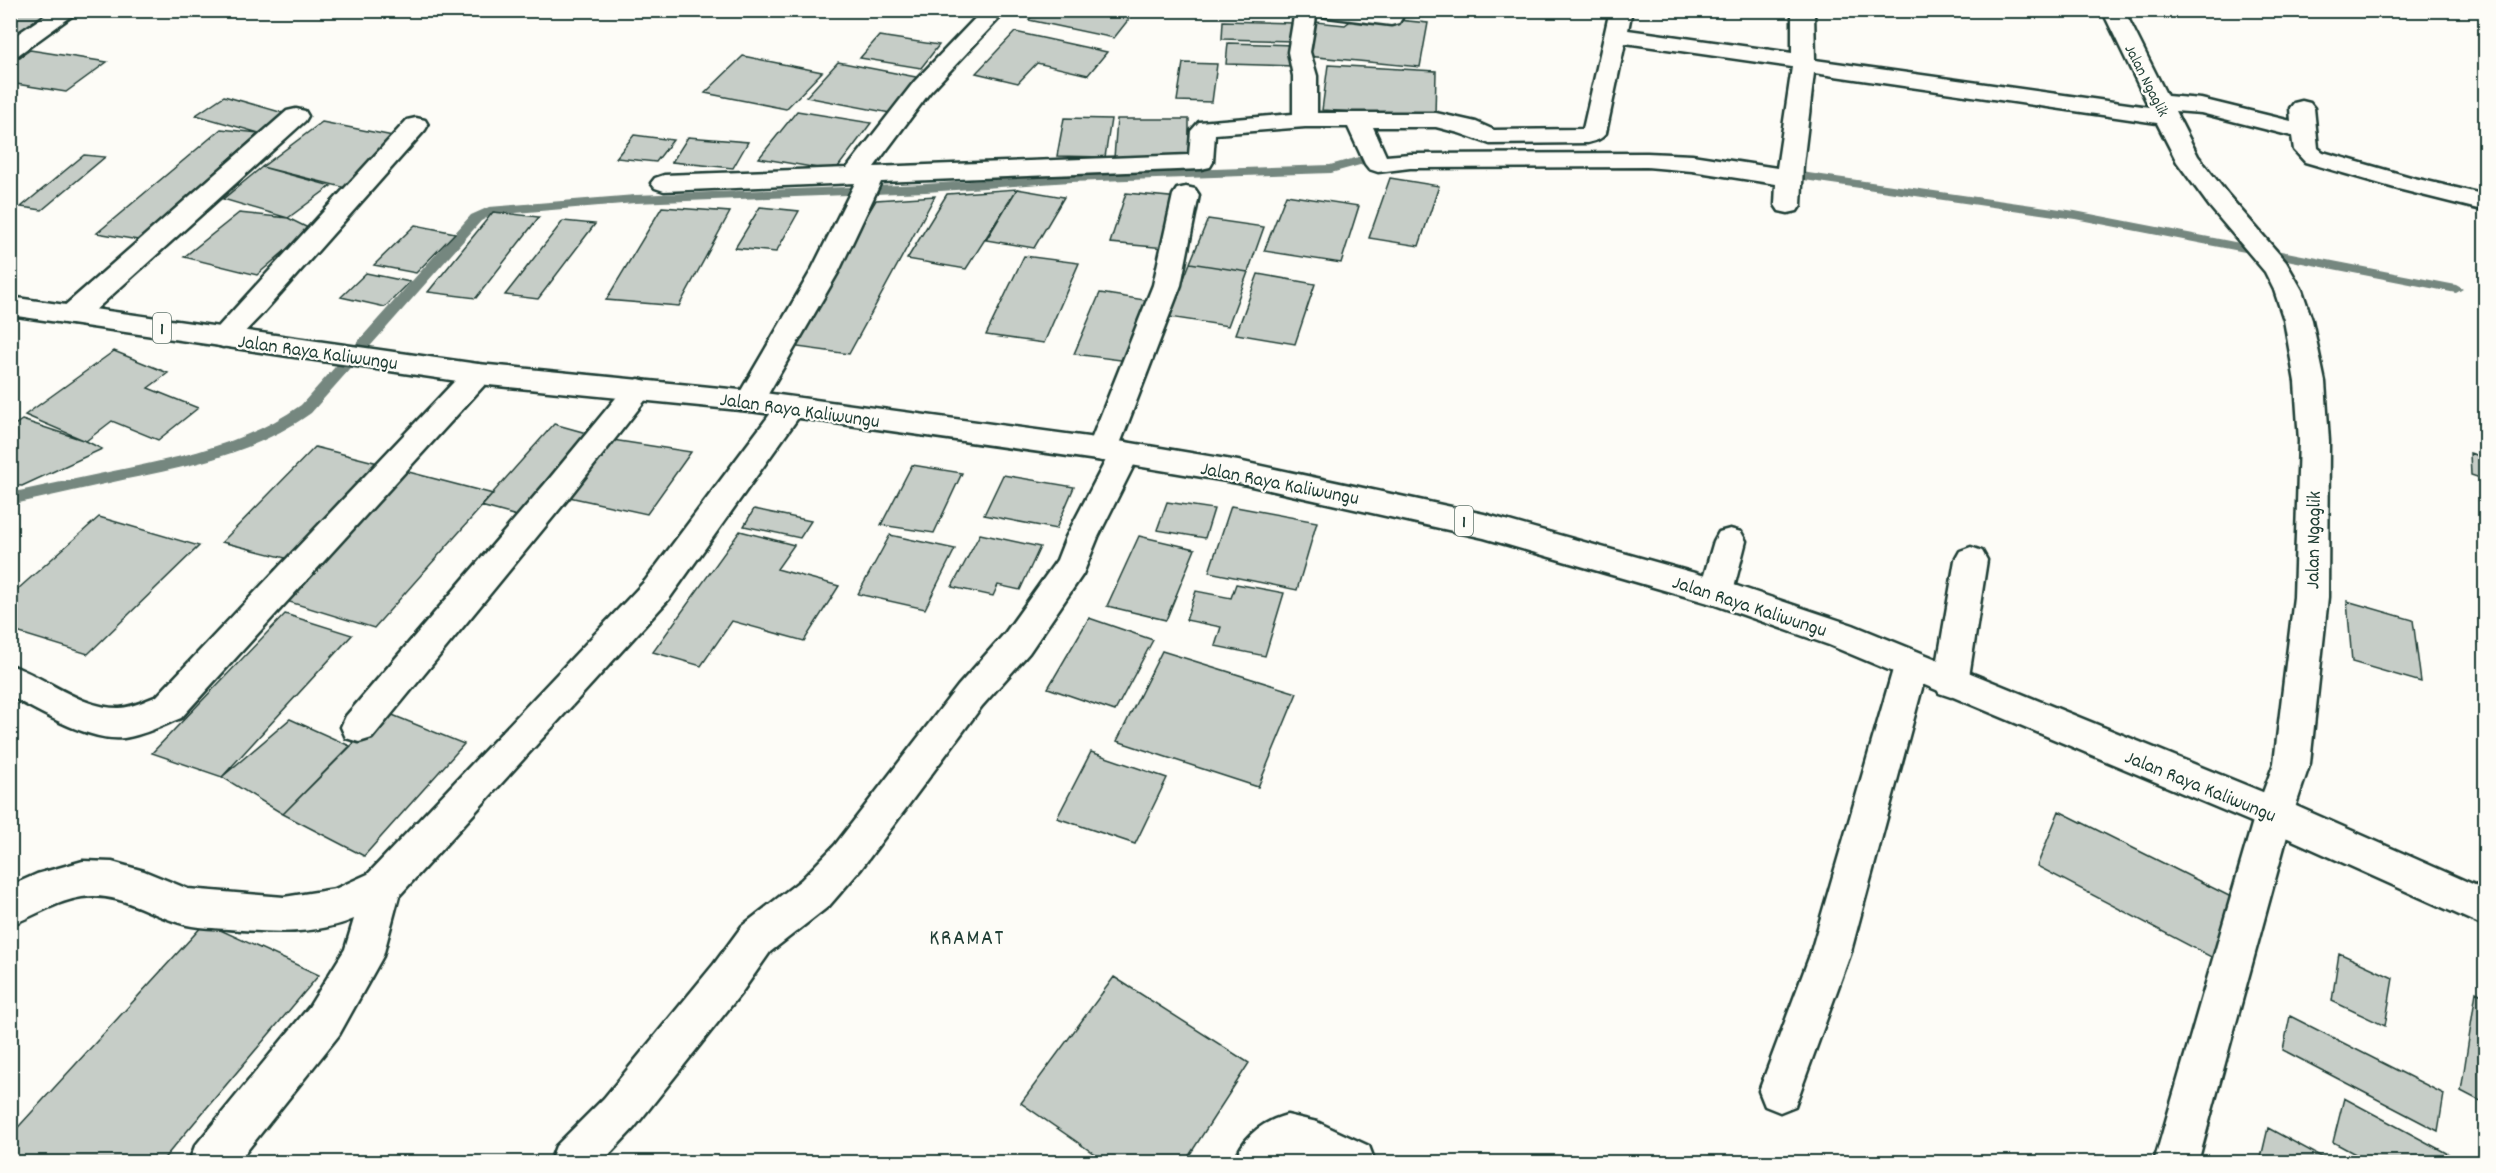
<svg xmlns="http://www.w3.org/2000/svg" width="2496" height="1173" viewBox="0 0 2496 1173" font-family="Dekko,sans-serif">
	<style>
		.lines { fill: none; stroke-linecap: round; stroke-linejoin: round }
		.stream { fill: #75877f; fill-rule: evenodd }
		.building { fill: #c6cdc7; stroke: #1f3d34; stroke-width: 1.5 }
		.minor-casing { stroke: #1f3d34; stroke-width: 5 }
		.major-casing { stroke: #1f3d34; stroke-width: 5 }
		.minor { fill: #fdfcf7; fill-rule: evenodd }
		.major { fill: #fdfcf7; fill-rule: evenodd }
		.labels { text-anchor: middle; stroke-width: 4.5; stroke-linejoin: round; paint-order: stroke }
		.far-street-label { font-size: 16px; fill: #1f3d34; stroke: #fdfcf7 }
		.shield { fill: #fdfcf7; stroke: #62766e; stroke-width: 1.5 }
		.shield-label { font-size: 18px; font-weight: bold; fill: #1f3d34 }
		.street-label { font-size: 20px; fill: #1f3d34; stroke: #fdfcf7 }
		.quarter-label { font-size: 22px; letter-spacing: 1.5px; fill: #1f3d34; stroke: #fdfcf7 }
	</style>
	<rect width="100%" height="100%" fill="#fdfcf7"/>
	<filter id="ink" filterUnits="userSpaceOnUse"><feTurbulence type="fractalNoise" baseFrequency=".0167" numOctaves="2"/><feDisplacementMap in="SourceGraphic" scale="12" xChannelSelector="R" yChannelSelector="G"/><feConvolveMatrix kernelMatrix="1 2 1 2 8 2 1 2 1" color-interpolation-filters="sRGB"/></filter>
	<g filter="url(#ink)">
		<g class="lines">
			<path class="stream" d="M 1383,154 L 1387,155 L 1389,158 L 1387,161 L 1367,163 L 1331,173 L 1070,182 L 926,192 L 635,203 L 492,215 L 481,221 L 311,413 C 256,452 193,466 127,479 C 88,488 49,496 10,505 L 10,493 C 50,484 89,476 128,468 C 190,455 248,442 301,405 L 471,215 L 489,207 L 635,195 L 926,184 L 1070,174 L 1330,165 L 1366,155 Z
				M 1780,169 L 2075,211 L 2456,285 L 2463,289 L 2456,293 L 2075,219 L 1776,176 L 1774,173 L 1776,170 Z"/>
		</g>
		<path class="building" d="M 10,10 L 25,10 L 48,14 L 10,39 Z
			M 1037,10 L 1136,10 L 1114,38 L 1029,20 Z
			M 1357,16 L 1428,23 L 1420,67 L 1307,56 L 1316,22 L 1345,25 Z
			M 1223,21 L 1294,23 L 1293,41 L 1222,39 Z
			M 1015,32 L 1107,52 L 1088,75 L 1037,63 L 1018,83 L 976,73 Z
			M 879,36 L 939,45 L 921,68 L 860,58 Z
			M 1228,43 L 1293,45 L 1293,66 L 1226,64 Z
			M 30,50 L 107,62 L 66,92 L 10,83 L 10,64 Z
			M 743,56 L 822,72 L 786,109 L 705,93 Z
			M 838,62 L 921,78 L 890,113 L 806,97 Z
			M 1183,63 L 1217,64 L 1212,102 L 1177,101 Z
			M 1328,65 L 1436,71 L 1435,117 L 1322,110 Z
			M 224,96 L 287,114 L 259,133 L 196,115 Z
			M 797,111 L 871,123 L 835,171 L 759,158 Z
			M 1064,118 L 1111,119 L 1105,157 L 1057,156 Z
			M 1117,119 L 1189,119 L 1189,157 L 1114,158 Z
			M 322,122 L 398,137 L 346,188 L 262,167 Z
			M 221,129 L 259,133 L 138,240 L 97,233 Z
			M 634,135 L 673,140 L 656,162 L 616,158 Z
			M 688,137 L 748,142 L 733,168 L 672,162 Z
			M 84,155 L 105,157 L 42,210 L 21,207 Z
			M 262,167 L 331,186 L 288,218 L 223,199 Z
			M 1390,178 L 1439,186 L 1419,246 L 1369,238 Z
			M 1017,189 L 1064,197 L 1034,248 L 986,240 Z
			M 1017,189 L 966,269 L 907,259 L 947,194 Z
			M 1126,193 L 1180,198 L 1166,248 L 1110,243 Z
			M 1286,195 L 1359,206 L 1341,263 L 1264,251 Z
			M 935,196 L 849,354 L 790,346 L 876,200 Z
			M 662,207 L 730,212 L 679,306 L 606,300 Z
			M 760,207 L 799,211 L 776,252 L 735,248 Z
			M 493,212 L 539,217 L 476,298 L 428,292 Z
			M 239,213 L 288,218 L 310,229 L 257,275 L 184,257 Z
			M 1208,219 L 1264,227 L 1248,272 L 1190,263 Z
			M 563,221 L 595,224 L 538,299 L 505,295 Z
			M 415,225 L 455,233 L 416,273 L 374,265 Z
			M 1024,256 L 1079,263 L 1044,343 L 986,335 Z
			M 1190,263 L 1248,272 L 1228,326 L 1169,317 Z
			M 366,273 L 410,282 L 385,307 L 341,297 Z
			M 1258,274 L 1315,284 L 1295,344 L 1236,334 Z
			M 1100,293 L 1151,301 L 1128,361 L 1074,354 Z
			M 114,351 L 168,373 L 148,388 L 198,408 L 158,440 L 112,421 L 86,441 L 25,415 Z
			M 22,420 L 86,441 L 102,449 L 22,486 L 10,485 L 10,428 Z
			M 554,424 L 597,436 L 531,520 L 481,506 Z
			M 606,439 L 691,452 L 647,514 L 560,495 Z
			M 315,447 L 390,466 L 301,562 L 222,542 Z
			M 2470,453 L 2486,458 L 2486,480 L 2471,475 Z
			M 912,465 L 962,473 L 934,533 L 881,525 Z
			M 401,470 L 493,494 L 374,628 L 283,600 Z
			M 1003,475 L 1074,487 L 1056,529 L 984,515 Z
			M 1167,502 L 1214,509 L 1205,538 L 1157,530 Z
			M 1231,506 L 1317,522 L 1297,590 L 1209,572 Z
			M 754,509 L 811,521 L 800,538 L 744,526 Z
			M 99,517 L 199,546 L 88,654 L 10,630 L 10,596 Z
			M 740,531 L 794,545 L 777,569 L 839,586 L 804,641 L 732,621 L 701,666 L 653,652 Z
			M 980,534 L 1040,547 L 1020,590 L 998,585 L 993,596 L 952,587 Z
			M 890,535 L 955,549 L 925,609 L 858,594 Z
			M 1139,536 L 1195,549 L 1166,620 L 1107,606 Z
			M 1236,584 L 1284,593 L 1265,656 L 1215,646 L 1221,627 L 1186,620 L 1196,591 L 1231,598 Z
			M 2347,601 L 2413,620 L 2421,682 L 2352,662 Z
			M 285,614 L 352,635 L 222,777 L 152,753 Z
			M 1089,618 L 1153,640 L 1115,711 L 1048,688 Z
			M 1162,651 L 1297,693 L 1258,787 L 1117,741 Z
			M 385,712 L 464,744 L 364,856 L 283,814 Z
			M 290,719 L 350,746 L 283,814 L 222,777 Z
			M 1091,752 L 1167,778 L 1135,844 L 1057,818 Z
			M 2059,811 L 2231,897 L 2213,958 L 2037,866 Z
			M 205,923 L 319,975 L 161,1162 L 10,1162 L 10,1136 Z
			M 2339,953 L 2393,978 L 2385,1026 L 2332,1001 Z
			M 1114,977 L 1249,1063 L 1185,1162 L 1106,1162 L 1021,1103 Z
			M 2476,992 L 2486,997 L 2486,1104 L 2461,1091 Z
			M 2290,1016 L 2444,1094 L 2438,1131 L 2283,1050 Z
			M 2344,1098 L 2450,1155 L 2449,1162 L 2370,1162 L 2333,1142 Z
			M 2268,1128 L 2331,1162 L 2260,1162 Z"/>
		<g class="lines">
			<g class="minor-casing">
				<path id="minor" d="M 53,10 L 80,10 L 18,55 L 10,57 L 10,39 Z
					M 983,10 L 1007,10 L 930,92 L 874,167 L 1189,155 L 1191,131 L 1199,122 L 1293,114 L 1293,76 L 1288,52 L 1295,10 L 1384,10 L 1399,13 L 1402,18 L 1399,23 L 1391,25 L 1327,17 L 1319,15 L 1317,11 L 1310,52 L 1317,76 L 1317,113 L 1436,113 L 1476,122 L 1494,130 L 1583,129 L 1610,10 L 1632,10 L 1628,30 L 1792,53 L 1792,10 L 1814,10 L 1815,60 L 2149,107 L 2102,10 L 2124,10 L 2167,96 L 2201,99 L 2291,121 L 2290,108 L 2294,103 L 2302,101 L 2310,103 L 2314,108 L 2318,148 L 2323,152 L 2414,178 L 2486,195 L 2486,211 L 2398,189 L 2305,162 L 2294,150 L 2292,136 L 2201,113 L 2175,111 L 2198,156 L 2228,195 L 2286,262 L 2302,290 L 2312,320 L 2325,382 L 2329,441 L 2328,597 L 2310,763 L 2293,814 L 2198,1162 L 2154,1162 L 2255,814 L 2274,763 L 2294,597 L 2299,441 L 2295,382 L 2284,320 L 2274,290 L 2265,272 L 2210,207 L 2177,162 L 2157,123 L 1814,73 L 1803,165 L 1801,205 L 1797,211 L 1788,213 L 1779,211 L 1775,205 L 1776,184 L 1692,171 L 1647,167 L 1410,168 L 1378,172 L 1369,169 L 1365,164 L 1348,127 L 1305,127 L 1215,134 L 1213,162 L 1210,167 L 1201,169 L 881,182 L 839,271 L 760,408 L 750,411 L 740,408 L 735,401 L 811,271 L 855,183 L 664,191 L 655,188 L 651,183 L 655,178 L 664,175 L 847,168 L 914,82 ZM 1625,43 L 1792,67 L 1777,168 L 1692,155 L 1647,153 L 1410,154 L 1386,156 L 1373,127 L 1436,127 L 1459,133 L 1490,144 L 1587,143 C 1595,141 1601,140 1606,133 Z
					M 296,109 L 305,111 L 308,116 L 305,121 L 82,322 L 72,324 L 62,322 L 58,315 L 62,308 L 287,111 Z
					M 416,118 L 425,120 L 428,125 L 425,130 L 262,314 L 233,344 L 223,347 L 213,344 L 209,337 L 407,120 Z
					M 1186,187 L 1195,189 L 1199,195 L 1181,285 L 1120,444 L 1125,442 L 1136,445 L 1140,453 L 1098,537 L 1083,574 L 1029,653 L 982,706 L 861,869 L 829,906 L 770,952 L 742,992 L 634,1128 L 602,1162 L 550,1162 L 556,1146 L 604,1098 L 714,964 L 742,926 L 801,880 L 835,845 L 958,686 L 1005,633 L 1057,560 L 1066,537 L 1106,460 L 1102,461 L 1091,458 L 1087,450 L 1153,285 L 1173,195 L 1177,189 Z
					M 478,364 L 488,367 L 492,374 L 488,381 L 181,718 C 163,725 144,735 124,738 C 90,742 40,712 10,696 L 10,665 C 46,677 81,709 120,708 C 133,707 145,701 157,696 L 468,367 Z
					M 639,379 L 649,382 L 654,389 L 567,500 L 372,738 L 359,742 L 346,738 L 341,727 L 346,716 L 545,484 L 629,382 Z
					M 790,398 L 800,401 L 805,408 L 800,415 L 669,599 L 399,896 L 383,956 L 339,1035 L 238,1162 L 189,1162 L 195,1146 L 309,1007 L 345,949 L 354,919 C 313,936 270,932 228,929 C 215,928 200,928 187,925 C 151,917 121,891 82,897 C 56,901 35,916 10,925 L 10,886 L 37,874 L 83,861 L 112,862 L 144,871 L 188,889 L 284,897 L 335,889 L 368,874 L 645,581 L 780,401 Z
					M 1730,529 L 1741,532 L 1746,541 L 1733,592 L 1728,601 L 1716,605 L 1704,601 L 1699,592 L 1714,541 L 1719,532 Z
					M 1971,547 L 1982,551 L 1987,560 L 1968,683 L 1963,693 L 1951,697 L 1939,693 L 1934,683 L 1955,560 L 1960,551 Z
					M 1911,652 L 1923,656 L 1928,666 L 1850,955 L 1795,1106 L 1780,1112 L 1765,1106 L 1759,1091 L 1810,955 L 1894,666 L 1899,656 Z
					M 1287,1115 L 1317,1122 L 1369,1146 L 1375,1162 L 1310,1162 L 1289,1158 L 1284,1162 L 1234,1162 C 1243,1137 1261,1122 1287,1115 Z"/>
			</g>
			<g class="major-casing">
				<path id="major" d="M 10,297 L 478,364 L 750,391 L 1125,442 L 1238,461 L 1484,514 L 1716,579 L 1853,625 L 2287,802 L 2486,890 L 2486,927 L 2261,826 L 1829,645 L 1712,604 L 1484,538 L 1238,483 L 1125,464 L 750,411 L 478,384 L 10,315 Z"/>
			</g>
			<use href="#minor" class="minor"/>
			<use href="#major" class="major"/>
		</g>
	</g>
	<g class="labels">
		<g class="far-street-label">
			<text transform="translate(2148 80) rotate(63)" y="6">Jalan Ngaglik</text>
		</g>
		<g class="shield">
			<rect x="153" y="313" width="18" height="30" rx="4.5"/>
			<rect x="1455" y="506" width="18" height="30" rx="4.5"/>
		</g>
		<g class="shield-label">
			<text x="162" y="334">1</text>
			<text x="1464" y="527">1</text>
		</g>
		<g class="street-label">
			<text transform="translate(318 351) rotate(8)" y="7">Jalan Raya Kaliwungu</text>
			<text transform="translate(800 409) rotate(8)" y="7">Jalan Raya Kaliwungu</text>
			<text transform="translate(1280 482) rotate(11)" y="7">Jalan Raya Kaliwungu</text>
			<text transform="translate(2312 540) rotate(-89)" y="7">Jalan Ngaglik</text>
			<text transform="translate(1750 605) rotate(18)" y="7">Jalan Raya Kaliwungu</text>
			<text transform="translate(2201 785) rotate(22)" y="7">Jalan Raya Kaliwungu</text>
		</g>
		<g class="quarter-label">
			<text x="967" y="944">KRAMAT</text>
		</g>
	</g>
	<rect width="2496" height="1173" fill="none" stroke="#fdfcf7" stroke-width="36"/>
	<rect x="18" y="18" width="2460" height="1137" fill="none" stroke="#1f3d34" stroke-width="2" filter="url(#ink)"/>
</svg>
